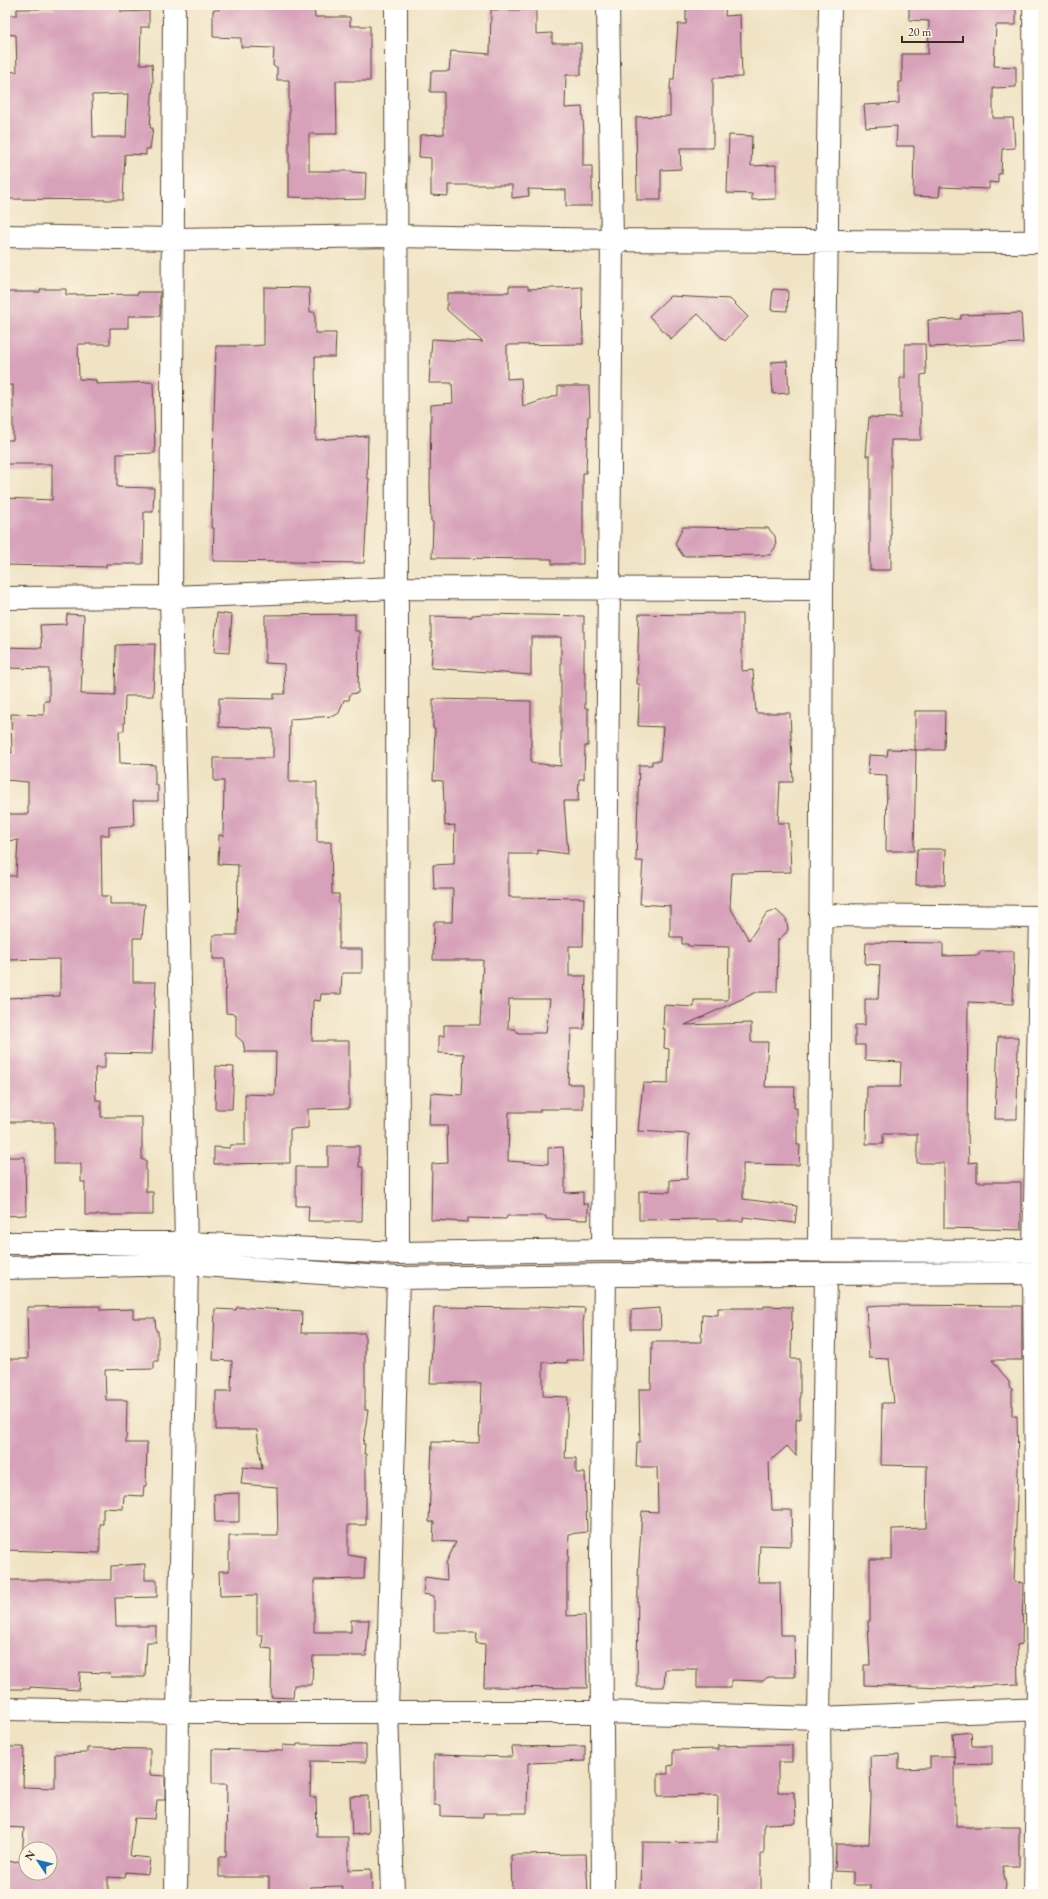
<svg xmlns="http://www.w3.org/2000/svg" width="1048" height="1899" viewBox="0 0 1048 1899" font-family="'EB Garamond',serif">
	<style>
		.building { fill: #d7a1b9; fill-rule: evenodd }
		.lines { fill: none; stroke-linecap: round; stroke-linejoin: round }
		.minor-casing { stroke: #564637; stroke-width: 24 }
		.minor { stroke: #fff; stroke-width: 22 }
	</style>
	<rect width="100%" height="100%" fill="#fcf5e5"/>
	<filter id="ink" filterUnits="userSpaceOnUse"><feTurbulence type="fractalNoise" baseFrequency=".025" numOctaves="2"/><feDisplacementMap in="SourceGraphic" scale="8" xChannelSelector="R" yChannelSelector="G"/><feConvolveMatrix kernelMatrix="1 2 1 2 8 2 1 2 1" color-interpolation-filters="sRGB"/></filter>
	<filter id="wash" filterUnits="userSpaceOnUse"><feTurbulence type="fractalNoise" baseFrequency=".012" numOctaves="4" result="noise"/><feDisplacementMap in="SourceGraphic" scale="16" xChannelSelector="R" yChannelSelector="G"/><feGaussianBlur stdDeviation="0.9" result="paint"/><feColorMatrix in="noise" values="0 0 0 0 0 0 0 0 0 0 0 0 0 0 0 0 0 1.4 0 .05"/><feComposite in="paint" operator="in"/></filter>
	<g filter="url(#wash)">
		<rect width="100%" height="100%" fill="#f0e3c4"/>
		<g id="blocks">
			<path class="building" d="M 54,5 L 121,5 L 121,12 L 149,11 L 149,27 L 141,27 L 140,64 L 152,64 L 153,81 L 150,128 L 153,128 L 150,149 L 146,149 L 146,155 L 125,154 L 123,200 L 5,199 L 5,71 L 17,72 L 16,35 L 5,34 L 5,15 L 17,15 L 17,9 L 54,9 ZM 128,94 L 126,137 L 93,137 L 92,95 Z
				M 219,5 L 314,5 L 315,17 L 350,17 L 350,26 L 370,26 L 370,81 L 336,81 L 337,134 L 309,134 L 309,171 L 352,171 L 352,172 L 366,173 L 365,199 L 328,200 L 321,198 L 289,197 L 289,80 L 277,80 L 277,67 L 273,66 L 274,48 L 241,47 L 241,38 L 213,37 L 213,10 L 219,10 Z
				M 686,5 L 726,5 L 725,16 L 740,15 L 742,77 L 713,78 L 713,148 L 680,148 L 681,169 L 661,170 L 661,200 L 637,200 L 636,117 L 670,116 L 670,86 L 671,79 L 674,79 L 678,24 L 686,24 Z
				M 909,5 L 1016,5 L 1016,25 L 996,25 L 994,66 L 1016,67 L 1016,87 L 993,88 L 993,118 L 1013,118 L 1015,148 L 1002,149 L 1001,174 L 998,174 L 998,183 L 989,182 L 989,189 L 940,187 L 939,197 L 913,196 L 914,146 L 896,146 L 897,126 L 866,128 L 864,105 L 899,103 L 899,82 L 902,82 L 902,54 L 928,54 L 929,21 L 909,20 Z
				M 491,10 L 536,10 L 536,34 L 552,33 L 552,43 L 581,43 L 581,75 L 566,75 L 565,108 L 582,107 L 584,133 L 583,133 L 583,166 L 592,166 L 592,206 L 566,206 L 566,190 L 528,189 L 529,196 L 512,198 L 512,185 L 448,185 L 448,196 L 431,195 L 431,158 L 419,157 L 420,135 L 444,134 L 444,92 L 430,92 L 431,71 L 449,71 L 451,51 L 490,54 Z
				M 729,135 L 752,136 L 751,166 L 776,165 L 776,199 L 752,200 L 752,194 L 727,193 Z
				M 509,286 L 528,286 L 528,289 L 582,287 L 583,344 L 507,345 L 507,379 L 521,378 L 523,407 L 558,395 L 558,386 L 589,386 L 590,416 L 588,416 L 586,473 L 583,473 L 583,564 L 552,564 L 552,559 L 432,558 L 433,522 L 431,521 L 430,486 L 431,405 L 453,403 L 452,383 L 429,383 L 432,339 L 483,342 L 447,310 L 447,293 L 504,293 L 505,292 L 509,292 Z
				M 264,287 L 309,288 L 310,312 L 315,312 L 315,333 L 336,333 L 335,357 L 315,357 L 316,440 L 368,436 L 367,478 L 369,478 L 364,563 L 213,561 L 214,528 L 211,528 L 216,346 L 251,346 L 264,345 Z
				M 40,289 L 66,289 L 66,295 L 138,294 L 138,292 L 160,292 L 160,316 L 128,316 L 128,328 L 110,328 L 110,344 L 78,344 L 79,379 L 96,380 L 96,384 L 153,382 L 155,453 L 117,454 L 117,487 L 154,488 L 153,512 L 144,512 L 143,564 L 106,564 L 106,567 L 5,565 L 5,498 L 52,500 L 52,464 L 5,464 L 5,440 L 13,440 L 13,385 L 5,385 L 6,292 L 40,292 Z
				M 773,289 L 788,290 L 787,311 L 771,310 Z
				M 670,296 L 730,299 L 748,317 L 725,341 L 698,314 L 671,339 L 649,316 Z
				M 1021,313 L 1023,343 L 929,347 L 928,320 L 961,319 L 961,315 Z
				M 905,344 L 925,344 L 926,374 L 921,375 L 921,440 L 891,440 L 891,570 L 870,570 L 870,456 L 866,456 L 869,417 L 900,418 L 900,378 L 905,378 Z
				M 787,361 L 789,393 L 773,394 L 771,362 Z
				M 683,527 L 768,528 L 775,536 L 776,546 L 770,555 L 683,556 L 675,544 Z
				M 217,613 L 232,615 L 229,653 L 214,652 Z
				M 713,613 L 713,614 L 742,614 L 742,671 L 753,670 L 756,713 L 790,713 L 793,782 L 780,782 L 778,823 L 789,823 L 791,872 L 732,873 L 730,907 L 749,940 L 766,914 L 776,910 L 786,919 L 788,929 L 786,933 L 778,940 L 777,992 L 757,992 L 685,1025 L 751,1023 L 751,1042 L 768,1042 L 765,1087 L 795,1087 L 794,1108 L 797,1108 L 797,1145 L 800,1145 L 799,1165 L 743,1164 L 743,1199 L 797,1206 L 795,1223 L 743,1217 L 743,1221 L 717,1221 L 717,1219 L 639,1220 L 639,1191 L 670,1192 L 670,1180 L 687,1179 L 689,1134 L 638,1131 L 643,1083 L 668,1084 L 669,1049 L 664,1048 L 665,1029 L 663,1029 L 664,1005 L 694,1007 L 694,1000 L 728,1000 L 729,947 L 688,946 L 688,944 L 682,944 L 682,937 L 670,937 L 670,906 L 640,904 L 643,861 L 636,861 L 639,765 L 652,765 L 652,761 L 660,761 L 663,727 L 638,726 L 640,684 L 637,684 L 639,614 L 691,615 L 691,614 Z
				M 67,614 L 84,615 L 81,694 L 115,695 L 116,645 L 155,644 L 153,696 L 125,696 L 124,731 L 119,731 L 120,763 L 155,765 L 155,785 L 158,785 L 158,801 L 133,801 L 134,825 L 109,827 L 109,835 L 101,835 L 102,896 L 110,896 L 110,904 L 145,904 L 142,938 L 133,938 L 133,982 L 156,982 L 152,1054 L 105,1053 L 105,1068 L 95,1068 L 96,1100 L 101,1100 L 101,1117 L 142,1117 L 142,1160 L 146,1160 L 146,1192 L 153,1192 L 153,1215 L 85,1215 L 85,1182 L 81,1182 L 81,1164 L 54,1164 L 54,1122 L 5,1122 L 5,998 L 60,996 L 60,959 L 5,960 L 5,876 L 16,876 L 18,840 L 5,841 L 5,814 L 28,814 L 28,782 L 5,780 L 5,753 L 12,753 L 11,714 L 44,715 L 44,701 L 49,701 L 49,669 L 5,668 L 5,647 L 42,648 L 40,625 L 66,624 Z
				M 355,614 L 355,631 L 359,631 L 358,693 L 350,694 L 349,700 L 344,700 L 339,713 L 334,716 L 290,719 L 289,782 L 317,782 L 317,842 L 331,842 L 332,894 L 339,894 L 339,949 L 362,949 L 362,973 L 342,973 L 341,994 L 321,994 L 320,1001 L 313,1000 L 312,1041 L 349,1041 L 349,1108 L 308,1109 L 308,1128 L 290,1129 L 290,1163 L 214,1164 L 214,1147 L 230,1148 L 230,1145 L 245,1145 L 245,1094 L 275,1095 L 276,1052 L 245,1052 L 243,1042 L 236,1036 L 236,1014 L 226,1013 L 225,959 L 213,959 L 213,935 L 237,935 L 238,865 L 218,864 L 219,835 L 223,836 L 224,781 L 214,781 L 214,758 L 273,758 L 273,729 L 219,727 L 219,698 L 274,699 L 274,694 L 285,694 L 284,664 L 265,663 L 265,615 Z
				M 484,614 L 584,616 L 584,672 L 585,672 L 585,708 L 588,708 L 588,746 L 585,746 L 584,779 L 579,779 L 578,801 L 564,801 L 568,854 L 538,850 L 538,854 L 509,854 L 509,897 L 584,898 L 583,946 L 569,946 L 569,976 L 586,976 L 584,1029 L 571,1029 L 568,1084 L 583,1084 L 583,1109 L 540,1109 L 540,1112 L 509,1112 L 508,1161 L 548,1164 L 548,1148 L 563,1147 L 564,1163 L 565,1163 L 565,1193 L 583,1192 L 583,1204 L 588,1204 L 588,1220 L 546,1219 L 546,1216 L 507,1216 L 506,1219 L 468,1218 L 467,1222 L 431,1220 L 432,1164 L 448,1163 L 447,1125 L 429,1125 L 431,1093 L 462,1095 L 464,1054 L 439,1053 L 439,1036 L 444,1036 L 444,1025 L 480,1025 L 483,960 L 433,960 L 434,922 L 452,922 L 453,889 L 434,889 L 433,865 L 454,864 L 455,825 L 445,826 L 443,781 L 433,780 L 435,728 L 433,728 L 433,699 L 531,701 L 531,763 L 561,766 L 561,637 L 531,637 L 531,675 L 431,668 L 433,641 L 431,641 L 431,616 L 472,617 L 472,615 ZM 509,999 L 550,999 L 546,1033 L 518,1033 L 515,1029 L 508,1029 Z
				M 915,711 L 945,711 L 944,750 L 915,750 Z
				M 888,749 L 916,750 L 914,851 L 886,851 L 887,775 L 868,774 L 869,755 L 887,756 Z
				M 917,849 L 946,849 L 945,885 L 916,885 Z
				M 866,942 L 943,943 L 943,956 L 979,955 L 980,951 L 1014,951 L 1013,1004 L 968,1002 L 967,1134 L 968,1134 L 969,1163 L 977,1162 L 977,1182 L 1021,1182 L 1021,1230 L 944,1228 L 944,1163 L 917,1163 L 917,1134 L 883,1134 L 883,1144 L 866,1144 L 867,1087 L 900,1087 L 901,1062 L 865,1060 L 865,1045 L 855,1045 L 855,1025 L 865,1025 L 865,999 L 878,999 L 880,965 L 865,964 Z
				M 998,1037 L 1018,1037 L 1017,1119 L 995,1119 Z
				M 216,1066 L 234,1067 L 232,1109 L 215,1109 Z
				M 328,1146 L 359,1146 L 359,1167 L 363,1167 L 362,1221 L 308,1221 L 309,1206 L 296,1206 L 296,1167 L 328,1167 Z
				M 5,1157 L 25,1157 L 26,1215 L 5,1216 Z
				M 881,1305 L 1022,1306 L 1022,1360 L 992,1360 L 1009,1382 L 1009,1387 L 1012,1389 L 1012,1416 L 1017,1416 L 1018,1469 L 1014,1582 L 1023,1583 L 1022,1644 L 1017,1645 L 1018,1684 L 942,1688 L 864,1685 L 864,1665 L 870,1665 L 868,1621 L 870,1621 L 870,1559 L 892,1559 L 892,1529 L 926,1528 L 927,1466 L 881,1465 L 882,1403 L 894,1403 L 889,1359 L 869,1358 L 866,1306 Z
				M 100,1306 L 100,1310 L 133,1309 L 133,1318 L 155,1318 L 156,1331 L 158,1331 L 158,1361 L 154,1361 L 154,1369 L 105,1370 L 106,1400 L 127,1400 L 126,1443 L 147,1443 L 146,1486 L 144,1486 L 143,1496 L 124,1495 L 123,1509 L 103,1508 L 103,1524 L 100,1524 L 100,1553 L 5,1550 L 5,1359 L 28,1359 L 27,1307 Z
				M 539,1306 L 585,1308 L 583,1324 L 584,1360 L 567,1360 L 567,1363 L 543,1362 L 543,1396 L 568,1397 L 565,1458 L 576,1458 L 576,1473 L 585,1473 L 587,1532 L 569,1534 L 568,1563 L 567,1563 L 567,1616 L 585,1615 L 587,1688 L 484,1687 L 485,1644 L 476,1643 L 477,1632 L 434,1632 L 434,1596 L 423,1594 L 425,1577 L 447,1580 L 446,1563 L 456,1542 L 433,1541 L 434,1522 L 429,1522 L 432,1442 L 479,1443 L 481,1383 L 430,1383 L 434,1307 L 539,1308 Z
				M 764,1306 L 792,1307 L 791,1359 L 800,1359 L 800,1419 L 796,1419 L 796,1456 L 787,1446 L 769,1462 L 770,1490 L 771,1490 L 772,1510 L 791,1510 L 792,1541 L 790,1541 L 790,1546 L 760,1545 L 758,1582 L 780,1582 L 781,1635 L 794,1635 L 795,1677 L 768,1677 L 763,1681 L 731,1680 L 731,1688 L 697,1688 L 697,1669 L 665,1669 L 664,1687 L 637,1687 L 638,1577 L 642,1511 L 658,1512 L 657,1467 L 636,1467 L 637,1442 L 640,1442 L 639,1389 L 651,1389 L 652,1342 L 701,1342 L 702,1314 L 718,1315 L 718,1308 L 764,1308 Z
				M 237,1307 L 302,1311 L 301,1333 L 365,1333 L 365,1410 L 368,1410 L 363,1444 L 365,1444 L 364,1454 L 366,1454 L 366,1525 L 348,1525 L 348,1555 L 365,1558 L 364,1579 L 314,1580 L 314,1632 L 351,1632 L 351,1620 L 369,1620 L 366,1656 L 313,1656 L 312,1685 L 294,1685 L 293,1698 L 271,1697 L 272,1649 L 262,1648 L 263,1635 L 257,1635 L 257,1595 L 220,1596 L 219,1571 L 229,1571 L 229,1536 L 278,1536 L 277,1487 L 241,1484 L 243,1467 L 262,1469 L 257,1430 L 216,1430 L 216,1391 L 231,1391 L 232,1361 L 213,1360 L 215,1309 L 236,1310 Z
				M 660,1308 L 661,1329 L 631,1329 L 631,1310 Z
				M 239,1493 L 239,1522 L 215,1522 L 214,1494 Z
				M 145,1564 L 145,1580 L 157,1580 L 157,1597 L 115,1598 L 116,1626 L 156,1626 L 156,1642 L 147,1642 L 145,1677 L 111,1677 L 110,1673 L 80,1672 L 79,1690 L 30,1687 L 30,1689 L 5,1689 L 5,1580 L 111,1580 L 111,1566 Z
				M 971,1732 L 972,1746 L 992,1746 L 992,1764 L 955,1765 L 953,1734 Z
				M 297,1744 L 366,1745 L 366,1762 L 311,1761 L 310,1797 L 316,1797 L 317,1837 L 348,1837 L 348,1870 L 371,1869 L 372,1894 L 343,1894 L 342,1886 L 310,1887 L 310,1894 L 269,1894 L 269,1877 L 219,1877 L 219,1857 L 226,1857 L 227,1784 L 212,1784 L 212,1749 L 283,1751 L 283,1745 L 297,1746 Z
				M 753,1745 L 792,1745 L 792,1762 L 778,1762 L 778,1792 L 794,1792 L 794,1799 L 795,1799 L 796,1823 L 764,1824 L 764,1854 L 761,1854 L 761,1894 L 641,1894 L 642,1842 L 717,1843 L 718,1795 L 658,1796 L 658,1774 L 668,1774 L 668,1766 L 673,1765 L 673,1750 L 718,1749 L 718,1746 Z
				M 585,1746 L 585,1761 L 528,1763 L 527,1813 L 483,1813 L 483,1817 L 441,1816 L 441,1805 L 434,1805 L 434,1755 L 513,1757 L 512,1747 Z
				M 5,1747 L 24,1747 L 23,1787 L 55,1788 L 55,1754 L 87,1753 L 87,1748 L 150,1749 L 150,1775 L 165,1776 L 165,1800 L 157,1800 L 155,1819 L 135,1818 L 130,1856 L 150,1858 L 148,1874 L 126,1872 L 125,1878 L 108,1877 L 108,1894 L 5,1894 L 5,1862 L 22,1861 L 24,1828 L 5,1827 ZM 26,1849 L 50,1849 L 50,1873 L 26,1873 Z
				M 899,1755 L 899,1769 L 930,1768 L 930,1756 L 954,1756 L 954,1805 L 956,1805 L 956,1827 L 1019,1827 L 1019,1866 L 1002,1866 L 1006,1885 L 1004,1894 L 870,1894 L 870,1885 L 853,1885 L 853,1872 L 835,1871 L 836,1844 L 869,1844 L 871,1798 L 870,1756 Z
				M 368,1796 L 369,1833 L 352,1835 L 350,1797 Z
				M 586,1854 L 588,1894 L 512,1894 L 511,1855 Z"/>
		</g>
	</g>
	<g filter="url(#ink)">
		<use href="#blocks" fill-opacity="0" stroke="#564637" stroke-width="1"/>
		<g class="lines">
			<g class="minor-casing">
				<path id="minor" d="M 174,5 L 171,597 L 186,1243
					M 396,5 L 398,1253
					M 1034,5 L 1036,242
					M 5,236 L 173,239 L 397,236 L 612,240 L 1043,242
					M 5,598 L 171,597 L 397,588 L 822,589
					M 820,915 L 1043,917
					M 5,1243 L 186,1243 L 398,1253 L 603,1250 L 1043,1251
					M 603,1250 L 612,240 L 608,5
					M 819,1250 L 822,589 L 830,5
					M 1034,1251 L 1041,917
					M 5,1268 L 187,1264 L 398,1278 L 605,1275 L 1043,1273
					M 1034,1273 L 1038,1708 L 1035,1894
					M 5,1709 L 178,1712 L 602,1712 L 819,1718 L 1043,1709
					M 176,1894 L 178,1712 L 187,1264
					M 393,1894 L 387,1712 L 398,1278
					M 603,1894 L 601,1557 L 605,1275
					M 821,1894 L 819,1718 L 826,1274"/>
			</g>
			<use href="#minor" class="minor"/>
		</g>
	</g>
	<rect width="1048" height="1899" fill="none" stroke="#fcf5e5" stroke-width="20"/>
	<g transform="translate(38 1861) rotate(305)"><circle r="19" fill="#fcf5e5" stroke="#afa495"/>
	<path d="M0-3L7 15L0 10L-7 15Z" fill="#1f6fb2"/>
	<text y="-6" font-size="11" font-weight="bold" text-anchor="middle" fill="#3b2a1e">N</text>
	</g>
	<path d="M902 36v6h61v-6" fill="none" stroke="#3b2a1e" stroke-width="2"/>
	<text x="908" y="36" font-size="12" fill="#3b2a1e" stroke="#fcf5e5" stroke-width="3" paint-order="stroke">20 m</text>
</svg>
